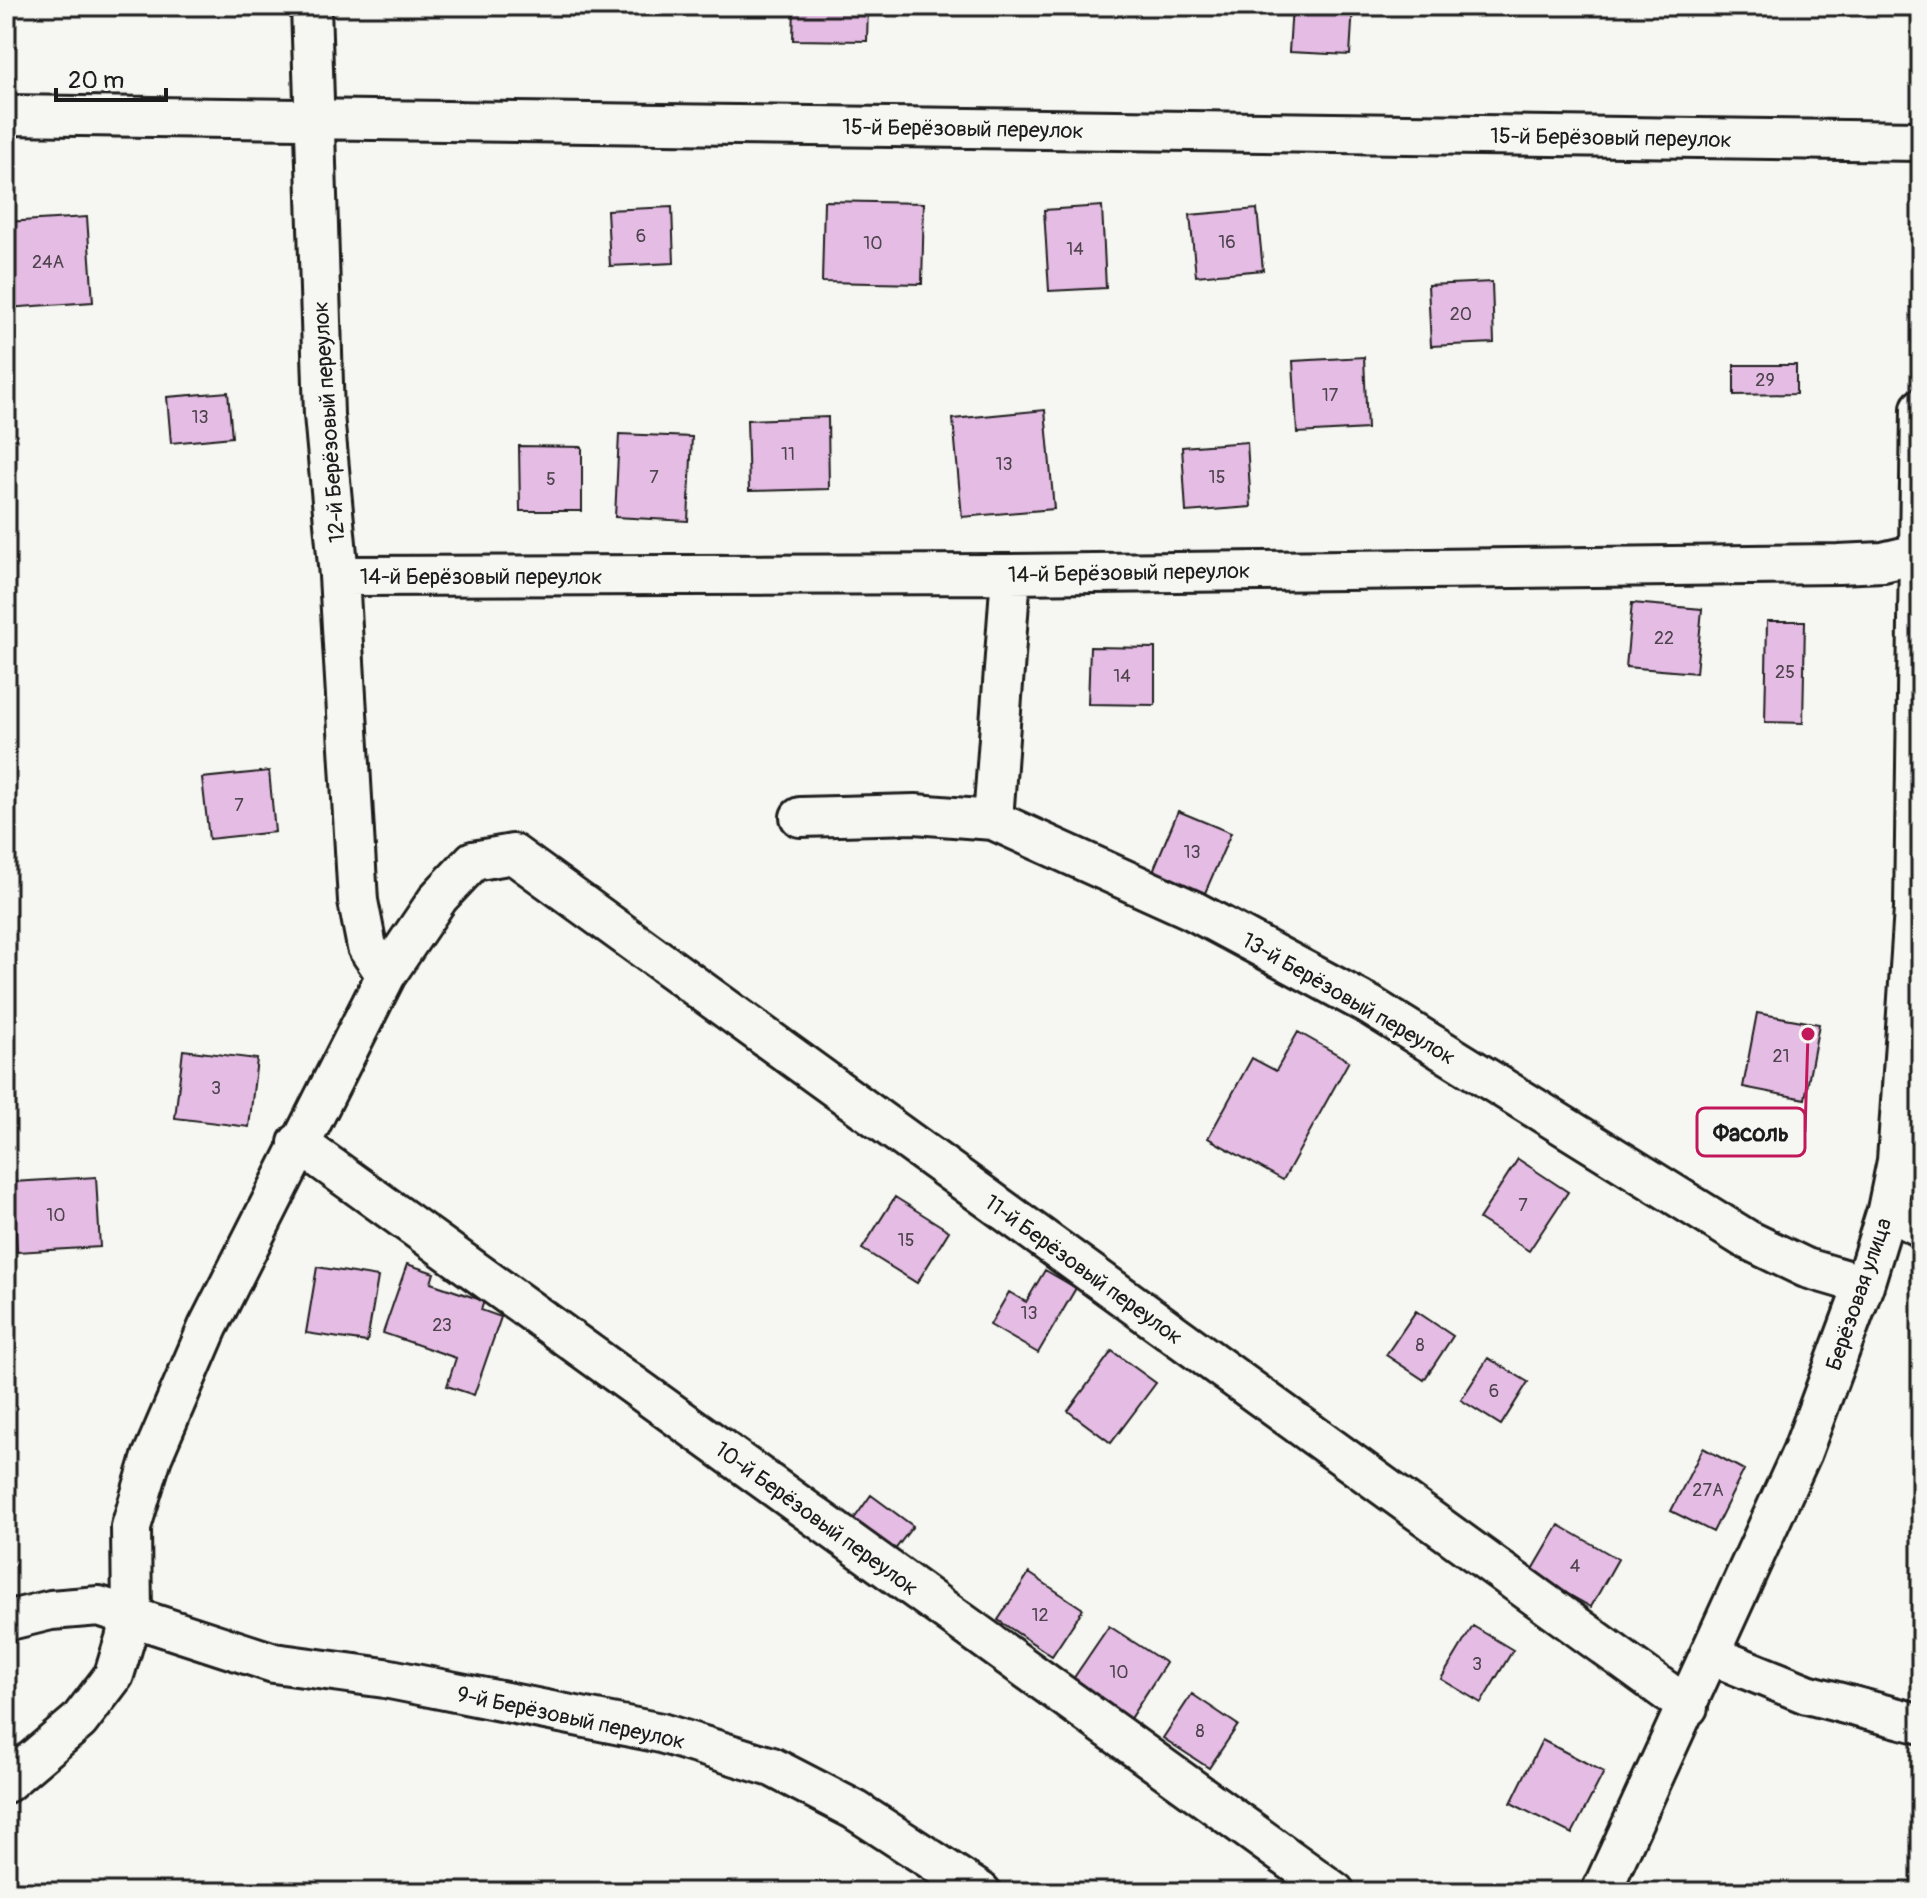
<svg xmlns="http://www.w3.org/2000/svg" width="1927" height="1898" viewBox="0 0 1927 1898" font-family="Pangolin,sans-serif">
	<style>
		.building { fill: #e5bce4; stroke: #1c1c1c; stroke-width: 2 }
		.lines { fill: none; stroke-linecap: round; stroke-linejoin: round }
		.minor-casing { stroke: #1c1c1c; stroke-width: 44 }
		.minor { stroke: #f6f6f2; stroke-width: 38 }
		.labels { text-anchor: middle; stroke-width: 6; stroke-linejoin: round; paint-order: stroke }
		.number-label { font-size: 18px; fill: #4e444e }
		.street-label { font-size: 22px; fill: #1c1c1c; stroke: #f6f6f2 }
		.leader { fill: none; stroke: #c2185b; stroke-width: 3 }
		.callout-dot { fill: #c2185b; stroke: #f6f6f2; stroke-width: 3 }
		.callout { fill: #f6f6f2; stroke: #c2185b; stroke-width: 3 }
		.callout-label { font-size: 24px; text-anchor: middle; font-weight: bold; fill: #1c1c1c }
	</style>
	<rect width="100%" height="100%" fill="#f6f6f2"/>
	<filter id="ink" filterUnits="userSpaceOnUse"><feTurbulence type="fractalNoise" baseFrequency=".0125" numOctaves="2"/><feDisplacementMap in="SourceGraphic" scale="16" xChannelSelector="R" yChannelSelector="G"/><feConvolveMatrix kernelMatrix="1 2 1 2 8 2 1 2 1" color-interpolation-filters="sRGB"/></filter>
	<g filter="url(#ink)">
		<path class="building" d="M 794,6 L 868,6 L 867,41 L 793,40 Z
			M 1292,6 L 1353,6 L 1350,55 L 1289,52 Z
			M 824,201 L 924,203 L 922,284 L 822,282 Z
			M 1102,206 L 1106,288 L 1049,291 L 1044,210 Z
			M 672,207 L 674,263 L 610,266 L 607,210 Z
			M 1257,209 L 1263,270 L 1196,276 L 1190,215 Z
			M 87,217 L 93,302 L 6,308 L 6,222 Z
			M 1492,282 L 1494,343 L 1431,346 L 1428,285 Z
			M 1364,357 L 1367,429 L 1297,433 L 1293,361 Z
			M 1734,365 L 1796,365 L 1796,394 L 1734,395 Z
			M 228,392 L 232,437 L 171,443 L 167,397 Z
			M 1045,410 L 1054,509 L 962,517 L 953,419 Z
			M 828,417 L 829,489 L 749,491 L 747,420 Z
			M 619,434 L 692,437 L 688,521 L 615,517 Z
			M 1247,442 L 1251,507 L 1186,512 L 1182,447 Z
			M 519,446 L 582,447 L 582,511 L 520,511 Z
			M 1632,603 L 1702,609 L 1696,673 L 1626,667 Z
			M 1767,621 L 1805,621 L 1803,723 L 1765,722 Z
			M 1090,647 L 1155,648 L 1155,705 L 1088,704 Z
			M 269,771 L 275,832 L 209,839 L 202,778 Z
			M 1178,811 L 1231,833 L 1205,893 L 1153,871 Z
			M 1757,1013 L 1819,1024 L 1805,1099 L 1743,1087 Z
			M 1298,1032 L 1349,1061 L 1283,1180 L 1208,1138 L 1252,1058 L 1276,1071 Z
			M 183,1050 L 257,1059 L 249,1127 L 175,1118 Z
			M 1518,1159 L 1568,1192 L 1529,1251 L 1479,1219 Z
			M 96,1177 L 100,1247 L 17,1252 L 13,1182 Z
			M 895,1197 L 949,1231 L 917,1283 L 862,1249 Z
			M 407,1264 L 434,1273 L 431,1283 L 484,1301 L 481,1310 L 501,1317 L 474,1395 L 447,1386 L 456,1358 L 383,1333 Z
			M 317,1267 L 378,1277 L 367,1342 L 306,1333 Z
			M 1045,1270 L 1076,1288 L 1038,1353 L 990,1325 L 1009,1292 L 1026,1302 Z
			M 1416,1311 L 1453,1336 L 1424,1380 L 1386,1355 Z
			M 1112,1351 L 1156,1383 L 1111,1443 L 1068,1411 Z
			M 1488,1358 L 1528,1382 L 1501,1425 L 1461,1400 Z
			M 1703,1448 L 1744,1470 L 1713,1532 L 1671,1511 Z
			M 871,1495 L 913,1526 L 890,1556 L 849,1526 Z
			M 1559,1525 L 1618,1559 L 1591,1607 L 1531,1573 Z
			M 1029,1573 L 1083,1609 L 1052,1656 L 998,1620 Z
			M 1109,1626 L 1166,1663 L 1129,1720 L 1071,1682 Z
			M 1473,1626 L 1513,1650 L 1481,1703 L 1441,1679 Z
			M 1192,1694 L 1238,1725 L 1209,1768 L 1163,1738 Z
			M 1542,1740 L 1604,1772 L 1572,1834 L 1511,1803 Z"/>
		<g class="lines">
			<g class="minor-casing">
				<path id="minor" d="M 311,6 L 324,415 L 339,576 L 358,901 L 367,947 L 386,975
					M 6,115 L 1921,141
					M 339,576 L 1011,574 L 1838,564 L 1883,562 L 1921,553
					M 800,817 L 915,814 L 993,820 L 1192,910 L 1369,1005 L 1746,1239 L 1806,1268 L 1864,1285
					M 993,820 L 1011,574
					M 298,1143 L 1335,1892
					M 1887,1210 L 1921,1227
					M 6,1621 L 51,1610 L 99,1606 L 274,1663 L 385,1678 L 661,1733 L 772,1767 L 855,1810 L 981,1892
					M 1711,1655 L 1807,1694 L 1921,1724
					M 6,1783 L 79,1721 L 114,1675 L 132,1616 L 131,1527 L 152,1457 L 208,1327 L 386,975 L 439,897 L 473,861 L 513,854 L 1688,1707
					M 1601,1892 L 1802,1452 L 1864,1285 L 1887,1210 L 1897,1161 L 1914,909 L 1921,408"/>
			</g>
			<use href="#minor" class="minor"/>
		</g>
	</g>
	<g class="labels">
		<g class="number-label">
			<text x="641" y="242">6</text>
			<text x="1227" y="248">16</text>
			<text x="873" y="249">10</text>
			<text x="1075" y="255">14</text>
			<text x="48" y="268">24А</text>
			<text x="1461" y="320">20</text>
			<text x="1765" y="386">29</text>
			<text x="1330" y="401">17</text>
			<text x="200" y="423">13</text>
			<text x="788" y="460">11</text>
			<text x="1004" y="470">13</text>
			<text x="654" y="483">7</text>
			<text x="1217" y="483">15</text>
			<text x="551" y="485">5</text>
			<text x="1664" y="644">22</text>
			<text x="1785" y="678">25</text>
			<text x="1122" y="682">14</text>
			<text x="239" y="811">7</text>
			<text x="1192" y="858">13</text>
			<text x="1781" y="1062">21</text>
			<text x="216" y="1094">3</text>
			<text x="1523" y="1211">7</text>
			<text x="56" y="1221">10</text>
			<text x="906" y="1246">15</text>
			<text x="1029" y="1319">13</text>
			<text x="442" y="1331">23</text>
			<text x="1420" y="1351">8</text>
			<text x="1494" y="1397">6</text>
			<text x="1708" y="1496">27А</text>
			<text x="1575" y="1572">4</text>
			<text x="1040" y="1621">12</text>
			<text x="1477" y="1670">3</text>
			<text x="1119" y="1678">10</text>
			<text x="1200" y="1737">8</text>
		</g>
		<g class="street-label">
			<text transform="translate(963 128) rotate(1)" y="8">15-й Берёзовый переулок</text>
			<text transform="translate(1611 137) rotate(1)" y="8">15-й Берёзовый переулок</text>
			<text transform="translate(328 422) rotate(-94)" y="8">12-й Берёзовый переулок</text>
			<text transform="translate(1129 572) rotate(-1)" y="8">14-й Берёзовый переулок</text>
			<text x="481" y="584">14-й Берёзовый переулок</text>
			<text transform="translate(1349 998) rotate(30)" y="8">13-й Берёзовый переулок</text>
			<text transform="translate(1084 1269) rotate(36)" y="8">11-й Берёзовый переулок</text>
			<text transform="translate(1858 1294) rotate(-71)" y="8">Берёзовая улица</text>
			<text transform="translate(817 1518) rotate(36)" y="8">10-й Берёзовый переулок</text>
			<text transform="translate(571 1717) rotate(12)" y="8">9-й Берёзовый переулок</text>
		</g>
	</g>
	<path class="leader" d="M1808 1034L1805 1132"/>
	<circle class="callout-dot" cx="1808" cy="1034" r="8"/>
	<rect class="callout" x="1697" y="1108" width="108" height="48" rx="8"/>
	<g class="callout-label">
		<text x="1751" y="1141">Фасоль</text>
	</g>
	<rect width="1927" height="1898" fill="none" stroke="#f6f6f2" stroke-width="32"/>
	<rect x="16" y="16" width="1895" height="1866" fill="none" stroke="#1c1c1c" stroke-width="3" filter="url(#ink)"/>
	<path d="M56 88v12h110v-12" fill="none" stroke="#1c1c1c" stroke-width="4"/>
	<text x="68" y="88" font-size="24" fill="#1c1c1c" stroke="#f6f6f2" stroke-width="6" paint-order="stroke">20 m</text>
</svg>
